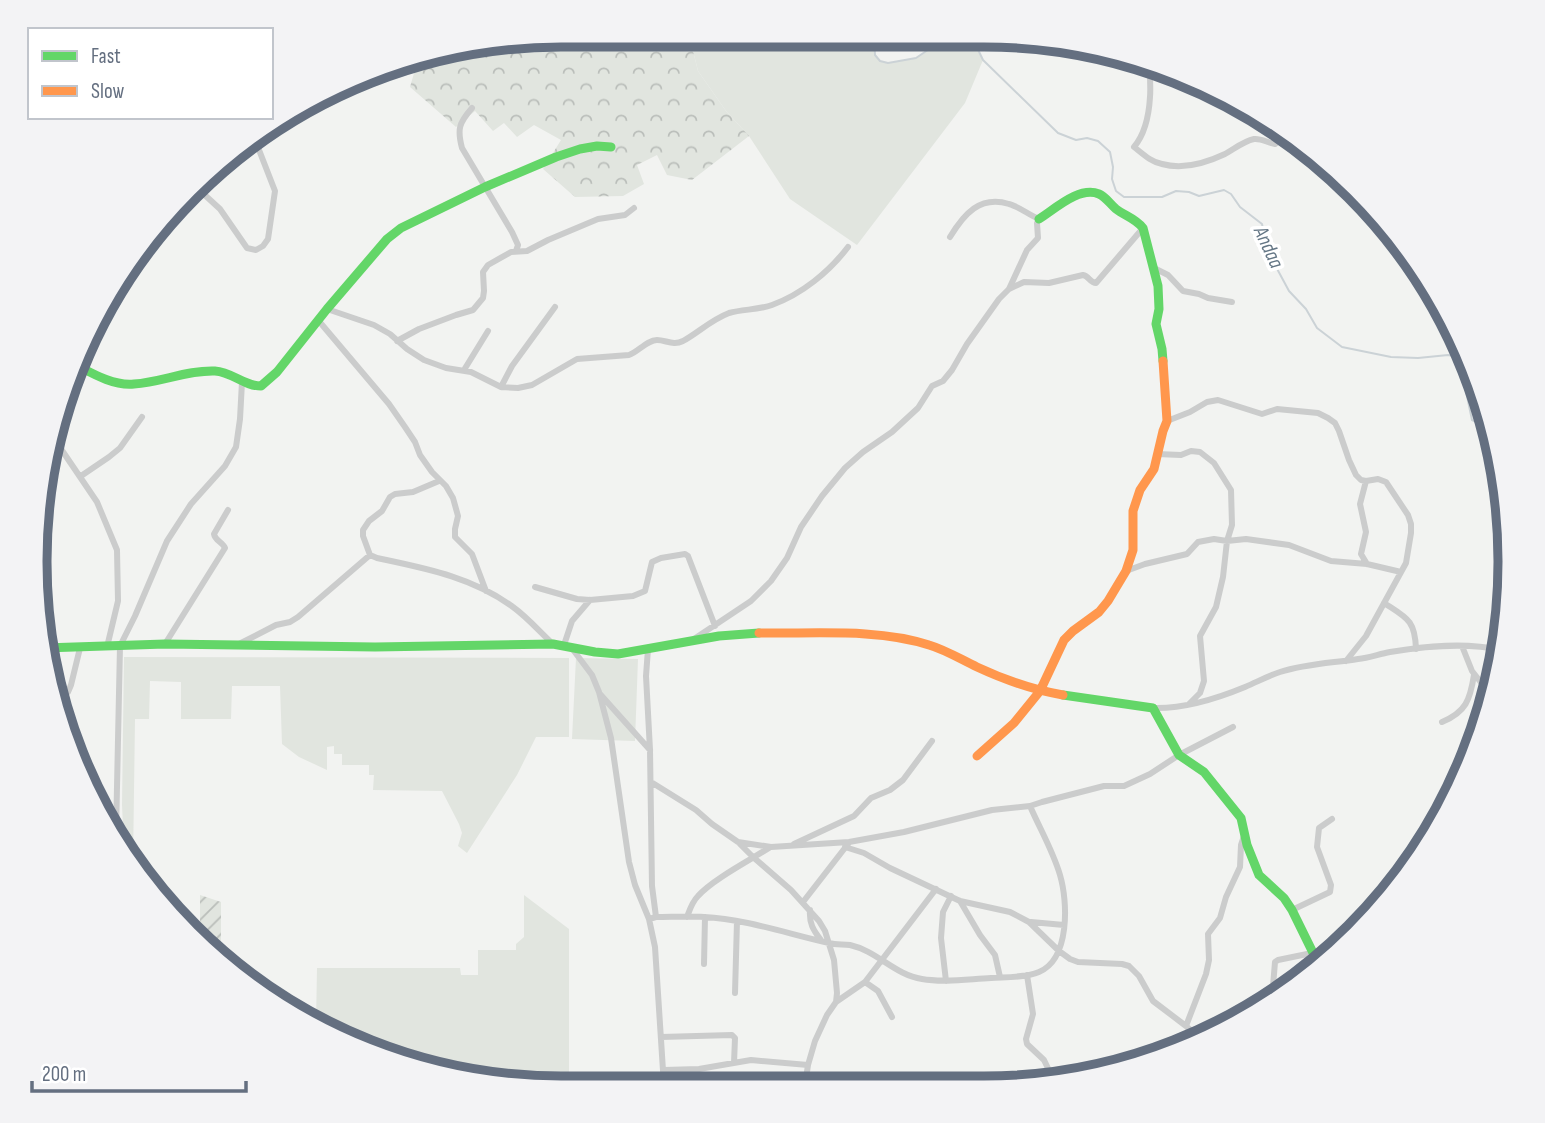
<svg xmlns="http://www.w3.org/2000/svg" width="1545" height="1123" viewBox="0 0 1545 1123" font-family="'Sofia Sans Condensed',sans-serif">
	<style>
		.grass { fill: #e1e5df }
		.forest { fill: url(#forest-crowns) }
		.garden { fill: url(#garden-furrows) }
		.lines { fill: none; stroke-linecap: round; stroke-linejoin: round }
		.stream { stroke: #cbd2d6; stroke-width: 2 }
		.street { stroke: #cbcccc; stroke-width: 6 }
		.fast { stroke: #63d668; stroke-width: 9 }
		.slow { stroke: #ff974d; stroke-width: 9 }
		.labels { text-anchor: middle; stroke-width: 7; stroke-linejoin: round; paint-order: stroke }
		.water-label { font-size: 21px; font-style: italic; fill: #647685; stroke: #fff }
		.rim { fill: none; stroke: #646f80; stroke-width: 9 }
	</style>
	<defs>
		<pattern id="forest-crowns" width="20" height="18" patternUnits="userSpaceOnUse" patternTransform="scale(1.75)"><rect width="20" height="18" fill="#e1e5df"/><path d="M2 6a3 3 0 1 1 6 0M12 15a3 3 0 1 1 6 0" fill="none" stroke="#babeba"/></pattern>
		<pattern id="garden-furrows" width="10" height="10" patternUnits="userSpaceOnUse" patternTransform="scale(1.75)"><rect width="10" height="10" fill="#e1e5df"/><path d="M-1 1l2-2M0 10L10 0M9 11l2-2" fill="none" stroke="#babeba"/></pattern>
	</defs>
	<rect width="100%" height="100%" fill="#f2f3f1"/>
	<path class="grass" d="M 689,35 L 874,35 L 875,55 L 880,61 L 888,63 L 916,58 L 950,35 L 971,35 L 983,60 L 965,103 L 857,245 L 790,199 L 749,136 L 726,111 L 698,71 Z
		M 124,657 L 569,658 L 569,737 L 536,737 L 517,775 L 467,853 L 458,846 L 462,833 L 459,824 L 442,791 L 373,790 L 374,775 L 369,775 L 369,765 L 342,765 L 342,754 L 334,754 L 334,746 L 327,747 L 327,770 L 299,757 L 282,744 L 280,686 L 232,686 L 231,719 L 181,719 L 181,682 L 150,681 L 149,719 L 135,719 L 133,863 L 124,848 L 122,805 Z
		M 576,658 L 638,659 L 635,741 L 572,739 Z
		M 524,895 L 569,929 L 569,1087 L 527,1087 L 393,1060 L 316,1025 L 317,968 L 460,968 L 461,975 L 478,975 L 478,950 L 516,950 L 516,944 L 524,937 Z"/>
	<path class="forest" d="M 561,35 L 689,35 L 698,71 L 726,111 L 749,136 L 692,180 L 667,175 L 657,155 L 637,165 L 644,184 L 623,196 L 575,197 L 543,169 L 561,140 L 534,125 L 517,137 L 504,123 L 493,131 L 475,111 L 456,127 L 410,87 L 419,56 L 425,53 Z"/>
	<path class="garden" d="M 200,895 L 221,902 L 221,954 L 211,954 L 200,942 Z"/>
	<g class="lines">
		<path class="stream" d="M 874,35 L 875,55 L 880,61 L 888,63 L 916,58 L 950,35
			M 971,35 L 983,60 L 1058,133 L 1076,140 L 1087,138 L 1098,141 L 1110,152 L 1113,167 L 1112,179 L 1116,191 L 1124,197 L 1162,197 L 1176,191 L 1189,192 L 1199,196 L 1224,190 L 1231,194 L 1240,207 L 1262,224 L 1266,243 L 1275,265 L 1289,291 L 1306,309 L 1317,328 L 1342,347 L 1391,357 L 1418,358 L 1448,355 L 1463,358 L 1466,369 L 1464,382 L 1472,420 L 1484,426 L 1492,427"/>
		<path class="street" d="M 1151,67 C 1149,77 1151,87 1150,97 C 1149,114 1145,134 1134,147 C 1143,154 1151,162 1162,164 C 1183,170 1206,163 1225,154 C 1234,149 1244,141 1254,139 C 1261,138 1268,143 1275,144 L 1287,135
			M 472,108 C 459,123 457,129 462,148 L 512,232 L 518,245 L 516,251
			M 1316,161 L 1322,169 L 1337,181
			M 196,187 L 220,209 L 247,248 L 256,250 L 263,246 L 268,239 L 275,191 L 254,137
			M 1154,268 L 1168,275 L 1183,291 L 1199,294 L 1208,298 L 1232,302
			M 1009,289 L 1024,282 L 1049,283 L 1083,275 C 1089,276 1090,283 1096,283 L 1143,228
			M 327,309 L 374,325 L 390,334 L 407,349 L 424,360 L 446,368 L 471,372 L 501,387 L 518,388 L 532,385 L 577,359 L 629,355 C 638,352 647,340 657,340 C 666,340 673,346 683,341 C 699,332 711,320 729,313 C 743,309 758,310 772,305 C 802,294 829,272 848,247
			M 318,320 L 389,404 L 405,427 L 415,442 L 420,455 L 432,472 L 446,486 L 453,498 L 458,516 L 455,529 L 455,537 L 472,554 L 486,591
			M 397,341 L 419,329 L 456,315 L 473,310 L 483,298 L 484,291 L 483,272 L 488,265 L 511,252 L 527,251 L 548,240 L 598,219 L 625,215 L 634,208
			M 464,370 L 488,331
			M 501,387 L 512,366 L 555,307
			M 1167,421 L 1190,412 L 1207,402 L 1218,400 L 1262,414 L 1277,409 L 1318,413 L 1328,418 L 1335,423 L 1339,431 L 1349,460 L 1356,475 L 1361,480 L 1366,481 L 1378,479 L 1386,482 L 1408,515 L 1411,524 L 1411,533 L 1406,563 L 1366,636 L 1346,661
			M 55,440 L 97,502 L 117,550 L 118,601 L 107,647
			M 1157,454 L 1181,455 L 1191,451 L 1200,452 L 1214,463 L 1231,490 L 1232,525 L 1227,541 L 1223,577 L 1216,607 L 1200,636 L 1204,681 L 1200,693 L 1189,704
			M 81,476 L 109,457 L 120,448 L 142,417
			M 439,481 L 413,492 L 395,494 L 390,497 L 382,511 L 369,521 L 363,530 L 363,536 L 370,555 L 377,558 C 424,568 473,577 513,607 C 527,617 540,632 553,644
			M 1366,481 L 1360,504 L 1366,532 L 1361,554 L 1367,564
			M 1126,571 L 1145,564 L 1187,554 L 1198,542 L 1214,539 L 1227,541 L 1246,539 L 1289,545 L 1331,561 L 1367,564 L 1401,572
			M 535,587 L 577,599 L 590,600 L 633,596 L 645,591 L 652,562 L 661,558 L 685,554 L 688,556 L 715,626
			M 1384,603 C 1407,618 1415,620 1416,649
			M 694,639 L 751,601 L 771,581 L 787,558 L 801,527 L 822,496 L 845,468 L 863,452 L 892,432 L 918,408 L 932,386 L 943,381 L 952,370 L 967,344 L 999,299 L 1009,289 L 1027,250 L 1038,238 L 1037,223 L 1039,219 C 1029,215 1018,206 1009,204 C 980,195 964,214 950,237
			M 165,644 L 225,548 C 223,542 215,541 214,534 L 228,510
			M 237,645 L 276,625 L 290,622 L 298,617 L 370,555
			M 564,645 L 572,621 L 590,600
			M 1462,646 L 1472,671 L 1486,689 L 1489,703
			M 571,647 L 592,675 L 599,692 L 611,738 L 629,862 L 635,885 L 649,919 L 655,947 L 664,1086
			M 648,649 L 646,676 L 650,750 L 652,886 L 656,917
			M 600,694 L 650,750
			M 58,699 L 68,692 L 71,685 L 80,648
			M 1153,708 C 1184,709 1216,699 1245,687 C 1257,682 1268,676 1280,672 C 1305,664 1332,663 1358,659 C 1369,658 1379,654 1390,652 C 1426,646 1465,642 1501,650
			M 1442,722 C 1466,712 1470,700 1474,675
			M 651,782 L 696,810 L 712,824 L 738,842 L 771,847 L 849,842 L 904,832 L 992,810 L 1030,806 L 1042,802 L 1104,786 L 1124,786 L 1150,774 L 1179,755 L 1233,727
			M 1448,806 L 1450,787 L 1460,761 L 1473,750
			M 116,834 L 120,646 L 135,616 L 167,541 L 191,504 L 225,466 L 236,447 L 240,419 L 242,382
			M 740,844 L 753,857 L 791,890 L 819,921 L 825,931 L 834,960 L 837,993 L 836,1002 L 827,1015 L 815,1041 L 808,1065 L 805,1085
			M 794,844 L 854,816 L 871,798 L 890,790 L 903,780 L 932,741
			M 845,847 L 864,853 L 890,868 L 960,901 L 1010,912 L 1029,922 L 1059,951 L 1070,959 L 1078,962 L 1122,964 L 1129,966 L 1139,976 L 1153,1001 L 1186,1026 L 1196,1035 L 1198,1040
			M 144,881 L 156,880
			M 960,901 L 980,935 L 995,955 L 1000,977
			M 803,902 L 848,844
			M 810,910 C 809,923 813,930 821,940
			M 1292,910 L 1330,892 L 1331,885 L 1317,847 L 1319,828 L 1332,819
			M 687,917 C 690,909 692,902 698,896 C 712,880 750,860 769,848
			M 649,919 L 656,917 C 671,917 688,916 704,917 C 746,919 788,934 829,943 C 836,945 843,944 850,945 C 877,951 895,975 922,979 C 944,983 969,979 991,978 C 1006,977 1024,978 1039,972 C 1070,959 1068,902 1060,875 C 1053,851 1040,829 1030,806
			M 1031,922 L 1064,925
			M 704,964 L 705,917
			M 1027,975 L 1033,1014 L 1026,1039 L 1027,1044 L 1044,1060 L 1055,1083
			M 946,981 L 941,938 L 943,912 L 951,896
			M 865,982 L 878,991 L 892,1017
			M 735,993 L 737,921
			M 1272,998 L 1275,962 L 1278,960 L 1312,953
			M 836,1002 L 865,982 L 936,889
			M 1186,1026 L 1206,974 L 1209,960 L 1208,934 L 1220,918 L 1226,897 L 1240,867 L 1241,845 L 1244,836
			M 661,1037 L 732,1035 L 735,1038 L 734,1063
			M 664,1070 L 699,1069 L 751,1060 L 808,1065"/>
		<path class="fast" d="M 1039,219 C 1055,209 1079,186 1099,194 C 1106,197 1110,204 1116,209 C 1125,216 1135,218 1143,228 L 1158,286 L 1159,309 L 1156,324 L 1162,349 L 1163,361
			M 78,366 C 95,375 115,386 134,384 C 162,382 187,370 215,371 C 232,372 244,386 261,386 L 277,372 L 327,309 L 387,239 L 401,228 L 485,187 L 556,157 L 580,149 L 597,146 L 611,147
			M 44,648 L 165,644 L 375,647 L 553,644 L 595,652 L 618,654 L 719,636 L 759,633
			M 1063,695 L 1153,708 L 1179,755 L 1204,772 L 1241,818 L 1247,845 L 1259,875 L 1284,898 L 1292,910 L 1319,965"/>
		<path class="slow" d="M 759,633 C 813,634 878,628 929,645 C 946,650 962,660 977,667 C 1005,680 1033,690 1063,695
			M 977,756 L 1014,723 L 1040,691 L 1064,640 L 1073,631 L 1099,612 L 1108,601 L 1126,571 L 1133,550 L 1133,511 L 1140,490 L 1154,469 L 1163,431 L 1167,421 L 1163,361"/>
	</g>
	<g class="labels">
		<g class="water-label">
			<text transform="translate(1269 247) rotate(65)" y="7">Andaa</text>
		</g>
	</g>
	<path d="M0 0H1545V1123H0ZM561 47H984A514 514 0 0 1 1498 561V562A514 514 0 0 1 984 1076H561A514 514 0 0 1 47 562V561A514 514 0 0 1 561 47Z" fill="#f3f3f5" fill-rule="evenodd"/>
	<path class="rim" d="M561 47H984A514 514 0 0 1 1498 561V562A514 514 0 0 1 984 1076H561A514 514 0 0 1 47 562V561A514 514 0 0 1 561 47Z"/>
	<rect x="28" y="28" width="245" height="91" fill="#ffffff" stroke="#c1c5cc" stroke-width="2"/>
	<rect x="42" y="51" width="35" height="10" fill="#63d668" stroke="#c1c5cc" stroke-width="2"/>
	<text x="91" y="63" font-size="21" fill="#646f80">Fast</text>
	<rect x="42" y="86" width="35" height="10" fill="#ff974d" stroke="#c1c5cc" stroke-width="2"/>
	<text x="91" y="98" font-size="21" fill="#646f80">Slow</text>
	<path d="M32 1081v10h214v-10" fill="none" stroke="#646f80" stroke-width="3.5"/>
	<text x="42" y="1081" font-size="21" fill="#646f80" stroke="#ffffff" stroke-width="5" paint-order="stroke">200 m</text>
</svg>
